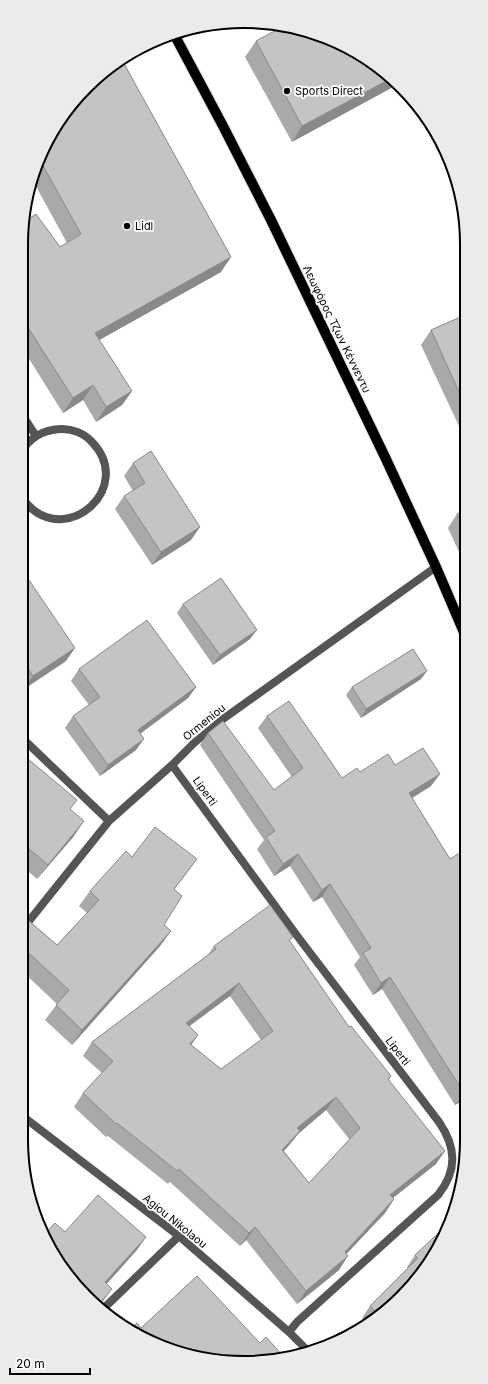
<svg xmlns="http://www.w3.org/2000/svg" width="488" height="1384" viewBox="0 0 488 1384" font-family="Inter,sans-serif">
	<style>
		.lines { fill: none; stroke-linecap: round; stroke-linejoin: round }
		.primary-casing { stroke: #dbdbdb; stroke-width: 12 }
		.minor { stroke: #555; stroke-width: 8 }
		.primary { stroke: #000; stroke-width: 10 }
		.wall { fill: #a9a9a9; fill-rule: evenodd }
		.shaded-wall { fill: #898989 }
		.building { fill: #c4c4c4; stroke: #898989; fill-rule: evenodd }
		.poi-dot { fill: #000; stroke: #fff; stroke-width: 1.5 }
		.labels { text-anchor: middle; stroke-width: 3.5; stroke-linejoin: round; paint-order: stroke }
		.poi-label { font-size: 11px; fill: #000; stroke: #fff; text-anchor: start }
		.street-label { font-size: 11px; fill: #000; stroke: #fff }
		.rim { fill: none; stroke: #000; stroke-width: 2 }
	</style>
	<rect width="100%" height="100%" fill="#fff"/>
	<g class="lines">
		<g class="primary-casing">
			<path id="primary" d="M 175,36 L 223,126 L 271,220 L 385,457 L 436,567 L 466,637"/>
		</g>
		<path class="minor" d="M 21,413 L 36,436
			M 21,453 C 29,438 43,430 60,429 C 72,428 85,434 92,442 C 135,487 68,547 28,505 C 25,502 23,498 21,495
			M 21,737 L 109,821
			M 172,765 L 298,937 L 439,1122 C 456,1147 458,1170 438,1195 L 297,1322 L 289,1332
			M 21,931 L 109,821 L 172,765 L 194,743 L 223,719 L 436,567
			M 21,1115 L 179,1236 L 289,1332 L 309,1352
			M 104,1308 L 179,1236"/>
		<use href="#primary" class="primary"/>
	</g>
	<path class="wall" d="M 256,41 L 356,51 L 292,142 L 245,57 Z
		M 67,108 L 221,272 L 99,340 L 132,391 L 122,405 L 96,422 L 83,400 L 63,413 L 21,346 L 21,244 L 60,247 L 67,243 L 32,179 Z
		M 465,315 L 466,441 L 421,345 L 431,330 Z
		M 133,463 L 191,540 L 152,565 L 115,509 L 124,496 L 133,491 L 124,476 Z
		M 466,510 L 466,567 L 448,528 L 457,514 Z
		M 21,578 L 66,661 L 24,689 L 21,685 Z
		M 183,604 L 250,639 L 213,665 L 177,613 Z
		M 79,669 L 196,687 L 188,698 L 140,734 L 136,750 L 100,776 L 65,728 L 73,716 L 89,705 L 71,681 Z
		M 421,679 L 361,718 L 346,695 L 352,687 Z
		M 267,716 L 342,778 L 360,772 L 395,765 L 431,786 L 412,798 L 450,859 L 466,849 L 467,1099 L 467,1098 L 455,1105 L 382,989 L 373,995 L 354,965 L 360,957 L 322,897 L 313,902 L 290,866 L 274,876 L 257,849 L 264,840 L 200,745 L 208,733 L 274,790 L 292,777 L 258,728 Z
		M 21,753 L 71,810 L 74,836 L 37,879 L 21,865 Z
		M 132,857 L 186,874 L 174,889 L 164,925 L 171,931 L 160,946 L 72,1045 L 45,1020 L 57,1004 L 21,970 L 21,914 L 57,945 L 87,913 L 79,906 L 90,891 Z
		M 290,941 L 349,1027 L 391,1076 L 389,1080 L 436,1164 L 393,1198 L 394,1199 L 385,1213 L 346,1254 L 339,1270 L 297,1304 L 246,1240 L 240,1246 L 170,1182 L 168,1184 L 108,1136 L 106,1137 L 74,1107 L 83,1093 L 102,1073 L 83,1056 L 92,1042 L 208,955 L 214,946 ZM 230,996 L 261,1040 L 221,1069 L 191,1045 L 198,1035 L 189,1026 ZM 326,1110 L 350,1140 L 309,1183 L 284,1151 L 290,1144 L 298,1134 Z
		M 415,1255 L 429,1264 L 369,1325 L 362,1318 L 370,1306 L 408,1268 L 407,1267 Z
		M 141,1328 L 260,1343 L 284,1357 L 215,1361 Z"/>
	<path class="shaded-wall" d="M 390,79 L 397,85 L 292,142 L 302,126 Z
		M 231,257 L 221,272 L 85,348 L 95,333 Z
		M 27,326 L 21,335 L 21,332 L 24,328 Z
		M 93,385 L 83,400 L 63,413 L 73,398 Z
		M 132,391 L 122,405 L 96,422 L 106,407 Z
		M 200,527 L 191,540 L 152,565 L 161,552 Z
		M 257,630 L 250,639 L 213,665 L 220,655 Z
		M 75,648 L 66,661 L 24,689 L 33,676 Z
		M 427,671 L 421,679 L 361,718 L 366,709 Z
		M 196,687 L 188,698 L 130,741 L 138,730 Z
		M 144,739 L 136,750 L 100,776 L 108,765 Z
		M 440,774 L 431,786 L 401,805 L 409,793 Z
		M 84,821 L 74,836 L 37,879 L 48,865 Z
		M 298,854 L 290,866 L 274,876 L 283,864 Z
		M 197,859 L 186,874 L 163,904 L 174,889 Z
		M 330,884 L 322,897 L 313,902 L 322,890 Z
		M 171,931 L 160,946 L 72,1045 L 82,1030 Z
		M 390,977 L 382,989 L 373,995 L 381,983 Z
		M 239,983 L 230,996 L 176,1036 L 186,1023 Z
		M 198,1035 L 189,1048 L 190,1044 Z
		M 467,1091 L 467,1098 L 455,1105 L 464,1093 Z
		M 336,1097 L 326,1110 L 298,1134 L 290,1144 L 273,1163 L 297,1128 Z
		M 445,1151 L 436,1164 L 380,1208 L 390,1195 Z
		M 394,1199 L 385,1213 L 336,1265 L 345,1252 Z
		M 255,1227 L 246,1240 L 240,1246 L 249,1233 Z
		M 146,1237 L 137,1250 L 96,1296 L 105,1282 Z
		M 348,1256 L 339,1270 L 297,1304 L 306,1291 Z
		M 112,1289 L 100,1305 L 99,1304 Z"/>
	<path class="building" d="M 282,27 L 301,29 L 356,51 L 390,79 L 302,126 L 256,41 Z
		M 122,60 L 231,257 L 95,333 L 132,391 L 106,407 L 93,385 L 73,398 L 27,326 L 24,328 L 21,323 L 21,244 L 24,222 L 36,214 L 60,247 L 81,234 L 41,162 L 67,108 Z
		M 465,315 L 465,405 L 431,330 Z
		M 151,451 L 200,527 L 161,552 L 124,496 L 145,483 L 133,463 Z
		M 466,510 L 466,532 L 457,514 Z
		M 21,578 L 25,583 L 29,580 L 75,648 L 33,676 L 21,658 Z
		M 221,578 L 257,630 L 220,655 L 183,604 Z
		M 147,620 L 196,687 L 138,730 L 144,739 L 108,765 L 73,716 L 100,697 L 79,669 Z
		M 413,649 L 427,671 L 366,709 L 352,687 Z
		M 289,701 L 342,778 L 357,768 L 360,772 L 388,754 L 395,765 L 423,748 L 440,774 L 409,793 L 450,859 L 466,849 L 467,1091 L 464,1093 L 390,977 L 381,983 L 363,953 L 371,948 L 330,884 L 322,890 L 298,854 L 283,864 L 266,837 L 275,831 L 208,733 L 223,721 L 274,790 L 303,768 L 267,716 Z
		M 21,753 L 77,800 L 70,809 L 84,821 L 48,865 L 21,842 Z
		M 155,827 L 197,859 L 174,889 L 182,896 L 164,925 L 171,931 L 82,1030 L 56,1005 L 69,990 L 21,946 L 21,914 L 57,945 L 99,900 L 90,891 L 126,851 L 132,857 Z
		M 21,902 L 25,906 L 21,910 Z
		M 270,905 L 293,937 L 289,940 L 349,1027 L 351,1026 L 391,1076 L 388,1079 L 445,1151 L 390,1195 L 394,1199 L 345,1252 L 348,1256 L 306,1291 L 255,1227 L 249,1233 L 179,1169 L 177,1171 L 117,1123 L 116,1124 L 83,1093 L 113,1061 L 92,1042 L 216,949 L 214,946 ZM 239,983 L 273,1031 L 221,1069 L 190,1044 L 198,1035 L 186,1023 ZM 336,1097 L 360,1128 L 309,1183 L 282,1150 L 300,1131 L 297,1128 Z
		M 98,1195 L 146,1237 L 105,1282 L 112,1289 L 99,1304 L 76,1287 L 44,1235 L 55,1223 L 65,1232 Z
		M 448,1224 L 429,1264 L 379,1315 L 370,1306 L 418,1258 L 415,1255 Z
		M 197,1276 L 260,1343 L 266,1337 L 284,1357 L 223,1361 L 219,1357 L 215,1361 L 145,1340 L 130,1329 L 137,1323 L 141,1328 Z"/>
	<g class="poi-dot">
		<circle cx="287" cy="91" r="4"/>
		<circle cx="127" cy="226" r="4"/>
	</g>
	<g class="labels">
		<g class="poi-label">
			<text x="295" y="95">Sports Direct</text>
			<text x="135" y="230">Lidl</text>
		</g>
		<g class="street-label">
			<text transform="translate(337 329) rotate(64)" y="4">Λεωφόρος Τζων Κέννεντυ</text>
			<text transform="translate(204 722) rotate(-39)" y="4">Ormeniou</text>
			<text transform="translate(205 791) rotate(54)" y="4">Liperti</text>
			<text transform="translate(398 1051) rotate(53)" y="4">Liperti</text>
			<text transform="translate(175 1221) rotate(39)" y="4">Agiou Nikolaou</text>
		</g>
	</g>
	<path d="M0 0H488V1384H0ZM244 28H244A216 216 0 0 1 460 244V1140A216 216 0 0 1 244 1356H244A216 216 0 0 1 28 1140V244A216 216 0 0 1 244 28Z" fill="#ebebeb" fill-rule="evenodd"/>
	<path class="rim" d="M244 28H244A216 216 0 0 1 460 244V1140A216 216 0 0 1 244 1356H244A216 216 0 0 1 28 1140V244A216 216 0 0 1 244 28Z"/>
	<path d="M10 1368v6h80v-6" fill="none" stroke="#000000" stroke-width="2"/>
	<text x="16" y="1368" font-size="12" fill="#000000" stroke="#ffffff" stroke-width="3" paint-order="stroke">20 m</text>
</svg>
